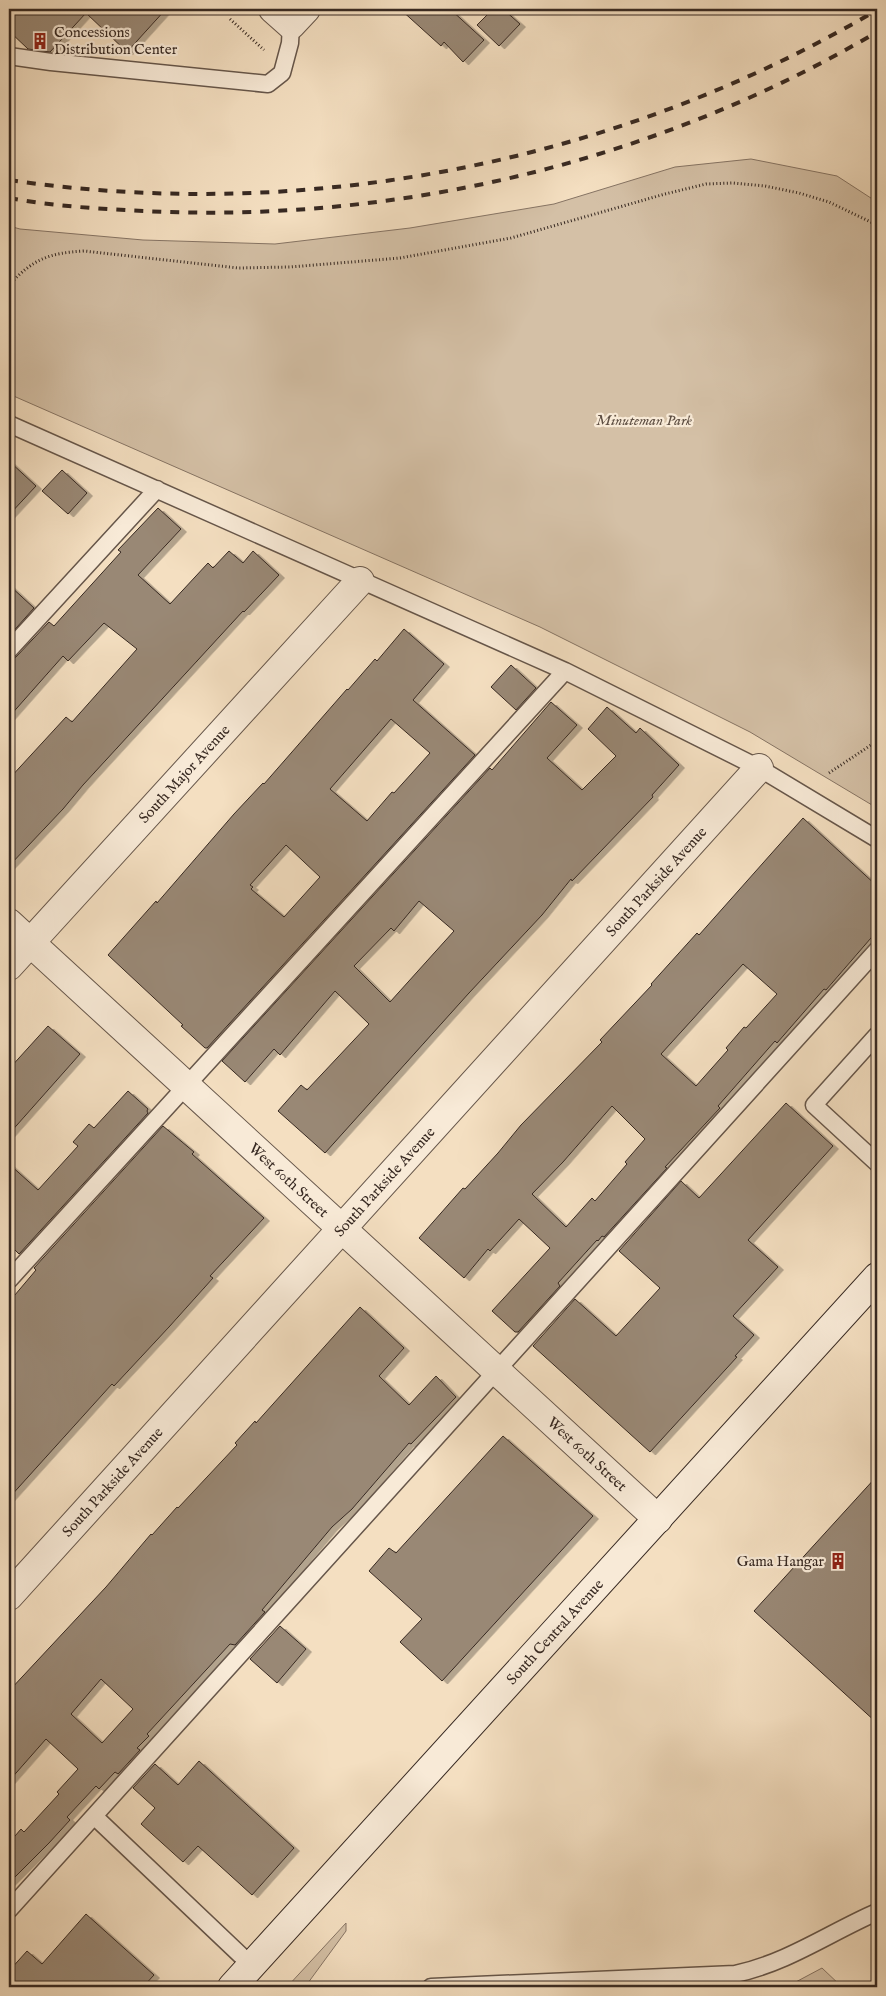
<svg xmlns="http://www.w3.org/2000/svg" width="886" height="1996" viewBox="0 0 886 1996" font-family="'IM FELL English',serif">
	<style>
		.green { fill: #d4c0a6; stroke: #867464 }
		.building { fill: #998875; stroke: #372922; fill-rule: evenodd; filter: url(#shadow) }
		.lines { fill: none; stroke-linecap: round; stroke-linejoin: round }
		.lane-casing { stroke: #66564a; stroke-width: 19 }
		.street-casing { stroke: #66564a; stroke-width: 30 }
		.secondary-casing { stroke: #372922; stroke-width: 30 }
		.path { stroke: #372922; stroke-width: 3; stroke-dasharray: 1 2.5; stroke-linecap: butt }
		.lane { stroke: #f8ead7; stroke-width: 16 }
		.street { stroke: #f8ead7; stroke-width: 28 }
		.secondary { stroke: #f8ead7; stroke-width: 28 }
		.rail { stroke: #372922; stroke-width: 4; stroke-dasharray: 9 9; stroke-linecap: butt }
		.labels { text-anchor: middle; stroke-width: 4.5; stroke-linejoin: round; paint-order: stroke }
		.poi-label { font-size: 15px; fill: #372922; stroke: #f8ead7; text-anchor: start }
		.park-label { font-size: 15px; font-style: italic; fill: #5e4f43; stroke: #f8ead7 }
		.street-label { font-size: 15px; fill: #372922; stroke: #f8ead7 }
	</style>
	<defs>
		<filter id="shadow"><feDropShadow dx="5.5" dy="3" stdDeviation="0" flood-color="#0004"/></filter>
	</defs>
	<rect width="100%" height="100%" fill="#f4dfc1"/>
	<filter id="stains"><feTurbulence type="fractalNoise" baseFrequency=".004" numOctaves="4"/><feColorMatrix values="0 0 0 0 .2 0 0 0 0 .09 0 0 0 0 .02 0 0 0 .5 -.17"/></filter>
	<radialGradient id="worn" r=".72"><stop offset=".6" stop-color="#630" stop-opacity="0"/><stop offset="1" stop-color="#630" stop-opacity=".3"/></radialGradient>
	<path class="green" d="M 751,159 L 837,176 L 877,202 L 877,808 L 750,732 L 540,627 L 9,394 L 9,226 L 20,229 L 143,240 L 275,244 L 410,228 L 554,204 L 675,167 Z
		M 346,1923 L 346,1931 L 305,1987 L 287,1987 Z
		M 822,1968 L 842,1987 L 782,1987 L 792,1984 Z"/>
	<path class="building" d="M 9,9 L 166,9 L 127,52 L 86,13 L 50,52 L 28,49 L 9,31 Z
		M 400,9 L 450,9 L 484,40 L 463,62 L 444,42 L 441,46 Z
		M 493,9 L 503,9 L 520,24 L 499,46 L 477,25 Z
		M 9,461 L 36,486 L 9,515 Z
		M 62,470 L 87,493 L 68,514 L 42,491 Z
		M 158,508 L 181,529 L 138,575 L 170,604 L 208,563 L 213,568 L 229,551 L 243,563 L 253,551 L 279,575 L 244,612 L 243,611 L 83,785 L 63,809 L 9,866 L 9,779 L 66,717 L 72,722 L 137,649 L 104,623 L 68,661 L 63,656 L 9,717 L 9,660 L 16,657 L 49,622 L 54,626 L 121,552 L 118,550 Z
		M 9,585 L 34,608 L 9,636 Z
		M 404,629 L 444,664 L 413,700 L 475,755 L 207,1048 L 205,1048 L 181,1026 L 183,1025 L 108,955 L 156,901 L 157,903 L 234,814 L 263,783 L 264,784 L 347,689 L 348,690 L 375,659 L 377,661 ZM 391,719 L 430,753 L 394,793 L 392,792 L 367,821 L 330,789 ZM 286,845 L 320,877 L 284,917 L 251,889 L 253,887 L 250,885 Z
		M 511,665 L 536,688 L 516,710 L 491,687 Z
		M 551,702 L 577,725 L 547,758 L 582,790 L 616,756 L 588,729 L 607,707 L 636,733 L 640,728 L 679,765 L 652,795 L 653,797 L 572,881 L 571,879 L 542,915 L 469,993 L 325,1153 L 278,1111 L 301,1085 L 307,1090 L 369,1024 L 335,991 L 280,1055 L 274,1049 L 245,1082 L 222,1061 L 490,768 L 492,770 ZM 419,901 L 454,931 L 390,1002 L 354,966 L 391,928 L 394,931 Z
		M 803,818 L 877,886 L 877,931 L 826,990 L 824,989 L 777,1043 L 775,1041 L 718,1106 L 720,1108 L 665,1167 L 667,1168 L 604,1237 L 602,1236 L 598,1241 L 597,1240 L 558,1283 L 560,1286 L 518,1332 L 515,1332 L 492,1311 L 550,1248 L 519,1219 L 490,1251 L 488,1249 L 464,1278 L 419,1238 L 463,1188 L 465,1189 L 498,1153 L 521,1125 L 602,1042 L 600,1040 L 652,985 L 651,984 L 697,933 L 699,935 ZM 743,964 L 777,994 L 746,1028 L 744,1027 L 726,1048 L 728,1050 L 696,1086 L 661,1054 ZM 612,1106 L 645,1139 L 625,1162 L 627,1164 L 595,1201 L 592,1198 L 566,1227 L 532,1194 L 563,1162 Z
		M 48,1026 L 80,1054 L 9,1134 L 9,1069 Z
		M 128,1091 L 148,1109 L 147,1111 L 148,1113 L 19,1254 L 9,1244 L 9,1164 L 38,1190 L 78,1146 L 73,1142 L 89,1124 L 94,1128 Z
		M 786,1103 L 833,1146 L 748,1240 L 778,1267 L 733,1316 L 754,1335 L 735,1356 L 737,1357 L 650,1452 L 533,1346 L 575,1299 L 616,1336 L 660,1288 L 619,1251 L 681,1181 L 699,1198 Z
		M 163,1126 L 194,1152 L 192,1154 L 264,1218 L 210,1276 L 213,1278 L 169,1327 L 114,1386 L 112,1384 L 9,1498 L 9,1302 L 36,1270 L 34,1268 Z
		M 360,1307 L 404,1348 L 379,1376 L 409,1405 L 436,1376 L 456,1397 L 411,1444 L 409,1443 L 352,1509 L 332,1527 L 262,1610 L 265,1612 L 235,1645 L 230,1644 L 147,1734 L 149,1736 L 137,1748 L 140,1750 L 118,1774 L 115,1772 L 99,1789 L 96,1786 L 67,1817 L 70,1820 L 49,1843 L 9,1883 L 9,1843 L 21,1829 L 24,1832 L 59,1794 L 57,1792 L 78,1769 L 46,1739 L 9,1781 L 9,1691 L 106,1587 L 151,1534 L 152,1535 L 177,1507 L 178,1508 L 237,1445 L 235,1443 L 255,1421 L 256,1423 ZM 101,1679 L 133,1709 L 102,1743 L 71,1714 Z
		M 503,1436 L 593,1516 L 442,1681 L 400,1642 L 422,1619 L 369,1571 L 389,1548 L 396,1553 Z
		M 877,1476 L 877,1723 L 754,1611 Z
		M 280,1626 L 306,1649 L 277,1683 L 250,1659 Z
		M 199,1761 L 294,1848 L 252,1895 L 198,1846 L 183,1862 L 141,1824 L 155,1808 L 133,1788 L 155,1764 L 178,1785 Z
		M 86,1914 L 154,1975 L 143,1987 L 9,1987 L 9,1971 L 27,1951 L 42,1964 Z"/>
	<g class="lines">
		<g class="lane-casing">
			<path id="lane" d="M 9,56 L 51,62 L 268,84 L 282,73 L 290,43 L 291,25
				M 9,424 L 565,671 L 759,768 L 877,839
				M 9,650 L 157,489
				M 877,1035 L 814,1105 L 877,1163
				M 9,1280 L 565,671
				M 94,1816 L 252,1966
				M 9,1910 L 877,950
				M 431,1987 L 735,1974 C 787,1963 829,1933 877,1912"/>
		</g>
		<g class="street-casing">
			<g id="street">
				<path d="M 273,9 L 291,25 L 306,9"/>
				<path id="s1" d="M 9,923 L 658,1519"/>
				<path id="s2" d="M 9,966 L 360,581"/>
				<path id="s3" d="M 9,1596 L 759,768"/>
			</g>
		</g>
		<g class="secondary-casing">
			<g id="secondary">
				<path id="s4" d="M 232,1987 L 877,1277"/>
			</g>
		</g>
		<path class="path" d="M 230,19 L 264,50
			M 9,285 C 33,259 49,253 84,251 L 238,268 L 290,267 L 400,258 L 511,238 L 665,194 L 706,184 L 733,183 L 765,186 L 799,193 L 829,202 L 877,225
			M 829,773 L 877,741"/>
		<use href="#lane" class="lane"/>
		<use href="#street" class="street"/>
		<use href="#secondary" class="secondary"/>
		<path class="rail" d="M 9,180 C 307,224 617,163 877,10
			M 9,198 C 53,206 99,209 144,211 C 398,224 658,161 877,32"/>
	</g>
	<defs>
		<g id="building-bare" transform="scale(1.35)"><path d="M-4-6H4V6H1V3H-1V6H-4ZM-2.5-4.3h1.7v1.8h-1.7ZM.8-4.3h1.7v1.8H.8ZM-2.5-1h1.7V.8h-1.7ZM.8-1h1.7V.8H.8Z" fill="#8f2418" stroke="#f8ead7" stroke-width="2.5" paint-order="stroke"/></g>
	</defs>
	<g fill-rule="evenodd">
		<use href="#building-bare" x="40" y="41"/>
		<use href="#building-bare" x="838" y="1561"/>
	</g>
	<g class="labels">
		<g class="poi-label">
			<text x="54" y="37">Concessions<tspan x="54" dy="17">Distribution Center</tspan></text>
			<text x="824" y="1566" text-anchor="end">Gama Hangar</text>
		</g>
		<g class="park-label">
			<text x="644" y="425">Minuteman Park</text>
		</g>
		<g class="street-label">
			<text dy="5" stroke="none"><textPath href="#s2" startOffset="260">South Major Avenue</textPath></text>
			<text dy="5" stroke="none"><textPath href="#s3" startOffset="964">South Parkside Avenue</textPath></text>
			<text dy="5" stroke="none"><textPath href="#s1" startOffset="380">West 60th Street</textPath></text>
			<text dy="5" stroke="none"><textPath href="#s3" startOffset="559">South Parkside Avenue</textPath></text>
			<text dy="5" stroke="none"><textPath href="#s1" startOffset="785">West 60th Street</textPath></text>
			<text dy="5" stroke="none"><textPath href="#s3" startOffset="154">South Parkside Avenue</textPath></text>
			<text dy="5" stroke="none"><textPath href="#s4" startOffset="480">South Central Avenue</textPath></text>
		</g>
	</g>
	<rect width="886" height="1996" fill="none" stroke="#f4dfc1" stroke-width="30"/>
	<rect x="10" y="10" width="866" height="1976" fill="none" stroke="#372922" stroke-width="2.5"/>
	<rect x="15" y="15" width="856" height="1966" fill="none" stroke="#372922"/>
	<rect width="100%" height="100%" filter="url(#stains)"/>
	<rect width="100%" height="100%" fill="url(#worn)"/>
</svg>
